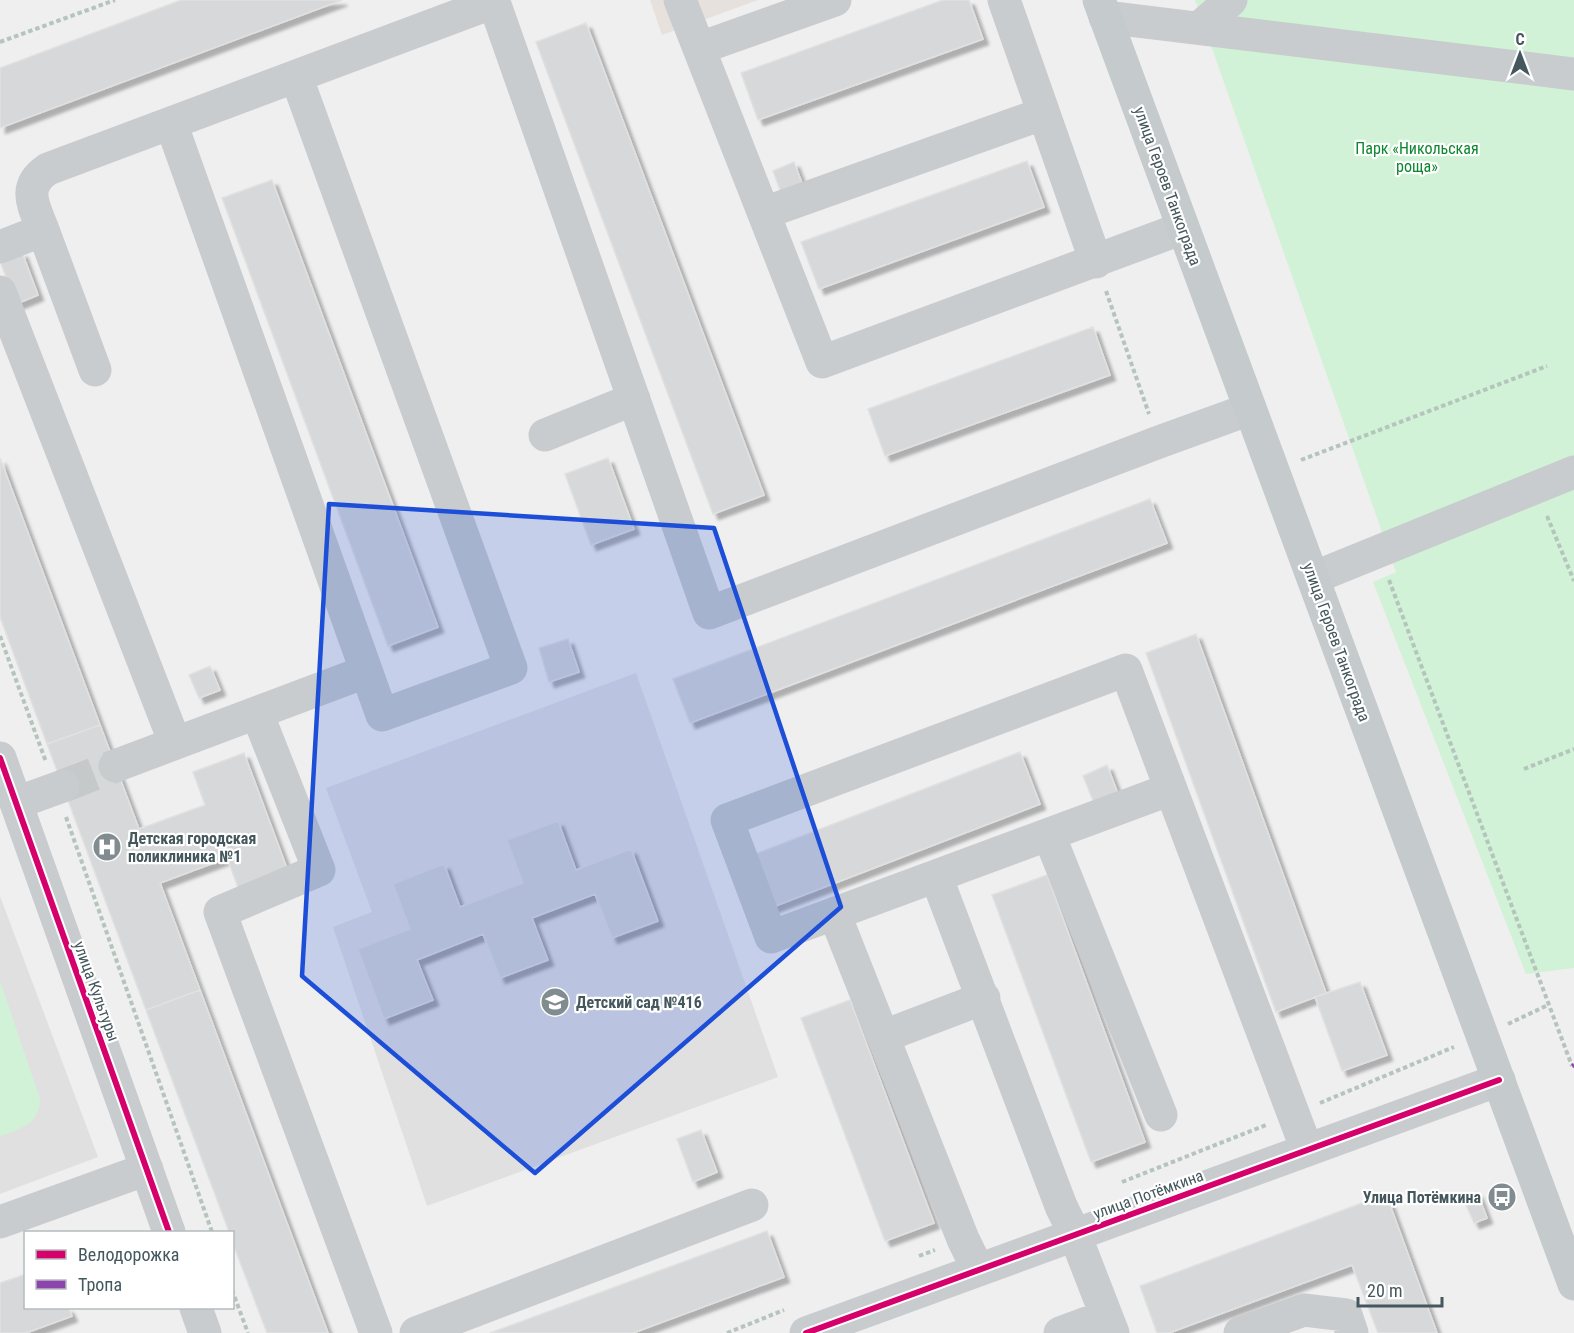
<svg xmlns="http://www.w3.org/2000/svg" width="1574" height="1333" viewBox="0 0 1574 1333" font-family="'Roboto Condensed',sans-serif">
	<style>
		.commercial { fill: #e6e1dc }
		.education { fill: #e1e0e1 }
		.green { fill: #d1f2d6 }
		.building { fill: #d6d8d9; stroke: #e1e1e2; stroke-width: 1.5; filter: url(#shadow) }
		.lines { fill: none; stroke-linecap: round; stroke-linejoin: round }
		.minor-tunnel { stroke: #c5c9ca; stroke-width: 33; stroke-dasharray: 33 16; stroke-linecap: butt }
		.path { stroke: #b5c4bd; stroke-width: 4; stroke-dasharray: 4.5 3; stroke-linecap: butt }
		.minor { stroke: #c8ccce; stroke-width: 33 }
		.major { stroke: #c5cacc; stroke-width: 33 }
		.quiet { stroke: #8e44ad; stroke-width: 4.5; stroke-dasharray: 9 4.5; stroke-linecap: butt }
		.cycleway-casing { stroke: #fff; stroke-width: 10 }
		.cycleway { stroke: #d6006c; stroke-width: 6 }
		.marked { fill: #1d4ed8; fill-opacity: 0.2; stroke: #1d4ed8; stroke-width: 4.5; stroke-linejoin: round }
		.labels { text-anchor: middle; stroke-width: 4.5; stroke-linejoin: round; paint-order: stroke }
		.park-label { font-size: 16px; fill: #0d872f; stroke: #fff }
		.street-label { font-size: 16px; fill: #44575d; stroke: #fff }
		.poi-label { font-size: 16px; font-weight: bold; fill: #44575d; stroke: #fff; text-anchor: start }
	</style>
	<defs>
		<filter id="shadow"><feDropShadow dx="5.5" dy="5.5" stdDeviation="1.5" flood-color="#0004"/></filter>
	</defs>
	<rect width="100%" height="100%" fill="#f0efef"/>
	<path class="commercial" d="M 650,0 L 758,0 L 662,35 Z"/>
	<path class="education" d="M 636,673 L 778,1077 L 427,1206 L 333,927 L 372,912 L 326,788 Z
		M 0,896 L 98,1157 L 0,1194 Z"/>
	<path class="green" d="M 1195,0 L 1574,0 L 1574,968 L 1526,974 L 1373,582 L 1396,572 Z
		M 0,981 L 40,1099 C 40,1124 20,1129 0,1136 Z"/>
	<path class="building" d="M 181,0 L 342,0 L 0,128 L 0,68 Z
		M 943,0 L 969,0 L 983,39 L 758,120 L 741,73 Z
		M 586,23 L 764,495 L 713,514 L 536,42 Z
		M 1027,161 L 1044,207 L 819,289 L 801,242 Z
		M 794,162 L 803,186 L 782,195 L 773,171 Z
		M 272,180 L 438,627 L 388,646 L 222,198 Z
		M 22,252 L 38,295 L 16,304 L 0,261 Z
		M 1093,327 L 1110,375 L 885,456 L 868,409 Z
		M 0,458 L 100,725 L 47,744 L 0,617 Z
		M 608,458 L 634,529 L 591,545 L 565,474 Z
		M 1150,499 L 1167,543 L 690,723 L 673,679 Z
		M 1196,634 L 1326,993 L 1276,1012 L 1146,653 Z
		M 568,639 L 579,672 L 549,682 L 539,648 Z
		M 210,666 L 220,690 L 199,698 L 189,675 Z
		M 100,725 L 139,829 L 205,805 L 193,772 L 244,753 L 288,871 L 239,890 L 227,858 L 160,883 L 200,990 L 146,1010 L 47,744 Z
		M 1020,752 L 1040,804 L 765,910 L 745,858 Z
		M 1107,765 L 1118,794 L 1094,803 L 1083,776 Z
		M 558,821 L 576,870 L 631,849 L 658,921 L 612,938 L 595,894 L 532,918 L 548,960 L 500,978 L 483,934 L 417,960 L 433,1000 L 384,1019 L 358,949 L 410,929 L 393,884 L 444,864 L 460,907 L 523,883 L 507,840 Z
		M 1047,875 L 1145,1142 L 1091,1162 L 992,895 Z
		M 1360,982 L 1387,1055 L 1342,1071 L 1315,997 Z
		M 200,990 L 328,1333 L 267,1333 L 232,1241 L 232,1232 L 229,1232 L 146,1010 Z
		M 850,1000 L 934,1223 L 885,1241 L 801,1018 Z
		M 701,1130 L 717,1172 L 693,1182 L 677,1139 Z
		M 1477,1192 L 1487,1218 L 1474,1223 L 1463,1198 Z
		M 1386,1194 L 1437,1333 L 1378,1333 L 1352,1265 L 1169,1333 L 1157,1333 L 1140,1286 Z
		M 767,1231 L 784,1277 L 633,1333 L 490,1333 Z
		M 26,1274 L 26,1308 L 68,1308 L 72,1316 L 26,1333 L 0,1333 L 0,1283 Z"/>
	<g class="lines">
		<path class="minor-tunnel" d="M 63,786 L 115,766"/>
		<path class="path" d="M 0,42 L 115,0
			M 1106,291 L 1149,414
			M 1301,460 L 1547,366
			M 1547,516 L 1574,581
			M 1389,580 L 1572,1066
			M 0,636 L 46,762
			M 1524,769 L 1574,749
			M 66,817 L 212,1232
			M 1508,1024 L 1548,1005
			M 1320,1103 L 1454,1047
			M 1122,1182 L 1266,1125
			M 919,1256 L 935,1250
			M 232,1290 L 248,1333
			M 727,1333 L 784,1310"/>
		<path class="minor" d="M 680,0 L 822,362 L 1183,228
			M 1004,0 L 1096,262
			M 1105,17 L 1574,74
			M 1199,28 L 1231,0
			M 700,48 L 835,0
			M 171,123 L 382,715 L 511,668 L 296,76
			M 764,213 L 1042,114
			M 43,230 L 95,370
			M 0,247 L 43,230 C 34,206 21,187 48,169 L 494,2 L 709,613 L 1159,442 L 1250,409
			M 0,292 L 175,743
			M 545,435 L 634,399
			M 1313,578 L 1574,472
			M 257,713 L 319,870 L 220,912 L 376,1333
			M 0,758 L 169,1232
			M 115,766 L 365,672
			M 1171,789 L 771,937 L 727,820 L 1126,670 L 1307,1150
			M 16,803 L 63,786
			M 1049,835 L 1161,1115
			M 936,876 L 1061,1206 L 1075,1235 L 1113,1333
			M 835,915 L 963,1239 L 978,1270
			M 884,1036 L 984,998
			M 0,1222 L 147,1169
			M 196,1308 L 205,1333
			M 416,1333 L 752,1205
			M 806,1333 L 1499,1080
			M 1060,1333 L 1106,1316
			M 1240,1333 L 1304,1310 L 1346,1315 L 1352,1333"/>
		<path class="major" d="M 1099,0 L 1574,1284"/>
		<path class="quiet" d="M 1572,1066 L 1574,1065"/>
		<g class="cycleway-casing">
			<path id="cycleway" d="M 0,758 L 169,1232
				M 806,1333 L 1499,1080"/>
		</g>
		<use href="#cycleway" class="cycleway"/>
	</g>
	<path class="marked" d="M 329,504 L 714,528 L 841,907 L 535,1173 L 302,976 Z"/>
	<defs>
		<g id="hospital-disc" transform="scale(1.5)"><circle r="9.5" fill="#808c90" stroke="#fff"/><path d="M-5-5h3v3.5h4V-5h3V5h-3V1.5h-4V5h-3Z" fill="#fff"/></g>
		<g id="school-disc" transform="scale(1.5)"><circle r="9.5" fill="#808c90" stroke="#fff"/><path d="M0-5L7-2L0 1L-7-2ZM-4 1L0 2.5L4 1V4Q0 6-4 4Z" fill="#fff"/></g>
		<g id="bus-disc" transform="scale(1.5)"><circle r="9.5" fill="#808c90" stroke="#fff"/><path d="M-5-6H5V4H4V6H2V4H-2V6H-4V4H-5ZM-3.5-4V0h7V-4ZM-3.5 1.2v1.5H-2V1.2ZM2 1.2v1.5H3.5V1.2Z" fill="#fff"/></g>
	</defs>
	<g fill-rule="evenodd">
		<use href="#hospital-disc" x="107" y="847"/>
		<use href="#school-disc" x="555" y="1002"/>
		<use href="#bus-disc" x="1502" y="1197"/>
	</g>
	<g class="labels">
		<g class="park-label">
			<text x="1417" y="154">Парк «Никольская<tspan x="1417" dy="18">роща»</tspan></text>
		</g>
		<g class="street-label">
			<text transform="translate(1168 186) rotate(70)" y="6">улица Героев Танкограда</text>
			<text transform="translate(1337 642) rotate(70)" y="6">улица Героев Танкограда</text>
			<text transform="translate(97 991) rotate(70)" y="6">улица Культуры</text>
			<text transform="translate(1148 1194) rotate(-20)" y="6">улица Потёмкина</text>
		</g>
		<g class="poi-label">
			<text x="128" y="844">Детская городская<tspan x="128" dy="18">поликлиника №1</tspan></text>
			<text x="576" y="1008">Детский сад №416</text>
			<text x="1481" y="1203" text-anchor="end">Улица Потёмкина</text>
		</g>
	</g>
	<rect x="24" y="1231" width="210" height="78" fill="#ffffff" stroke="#b4bcbe" stroke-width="1.5"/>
	<rect x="36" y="1250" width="30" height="9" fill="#d6006c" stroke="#b4bcbe" stroke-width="1.5"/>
	<text x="78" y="1261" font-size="18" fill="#44575d">Велодорожка</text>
	<rect x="36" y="1280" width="30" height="9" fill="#8e44ad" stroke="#b4bcbe" stroke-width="1.5"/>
	<text x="78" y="1291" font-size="18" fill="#44575d">Тропа</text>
	<g transform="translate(1520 54)" stroke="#ffffff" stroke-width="4.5" paint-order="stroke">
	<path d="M0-4.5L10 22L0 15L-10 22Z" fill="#44575d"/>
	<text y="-9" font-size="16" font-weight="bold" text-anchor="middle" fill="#44575d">С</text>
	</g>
	<path d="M1358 1297v9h84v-9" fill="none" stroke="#44575d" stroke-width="3"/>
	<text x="1367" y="1297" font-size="18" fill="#44575d" stroke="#ffffff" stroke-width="4.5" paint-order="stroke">20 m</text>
</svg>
